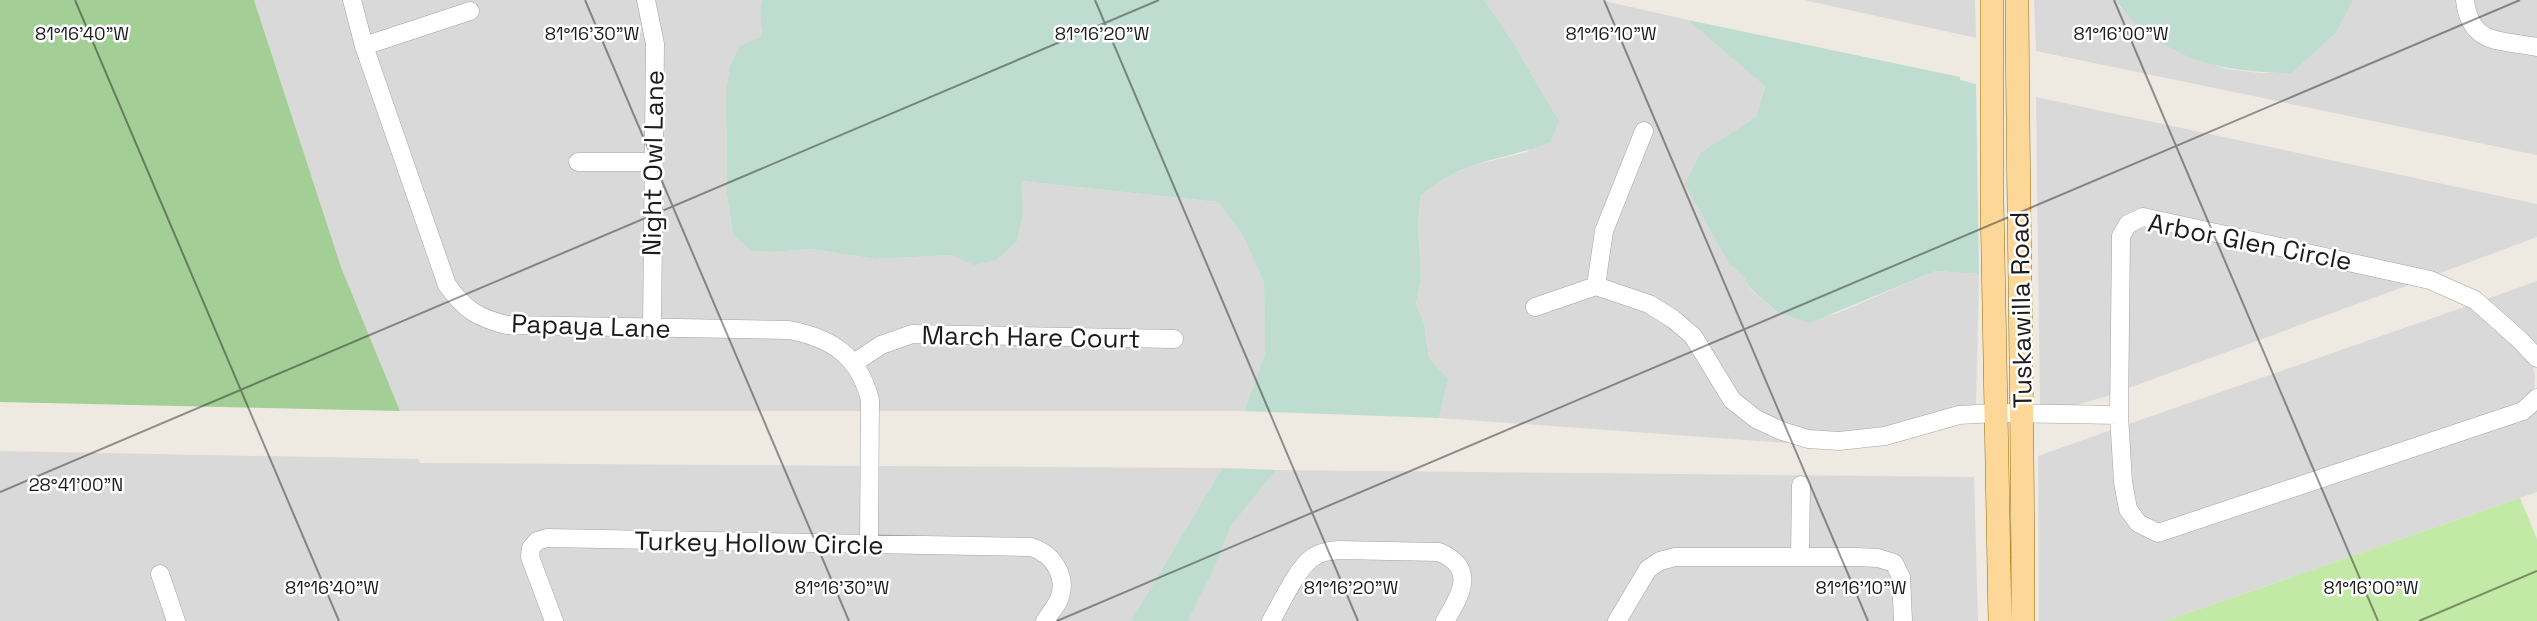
<svg xmlns="http://www.w3.org/2000/svg" width="2537" height="621" viewBox="0 0 2537 621" font-family="'Space Grotesk',sans-serif">
	<style>
		.residential { fill: #dad9d9 }
		.grass { fill: #c3e9a6 }
		.forest { fill: #a3ce96 }
		.wetland { fill: #bedcd0 }
		.lines { fill: none; stroke-linecap: round; stroke-linejoin: round }
		.minor-casing { stroke: #a3a3a3; stroke-width: 19 }
		.major-casing { stroke: #956c00; stroke-width: 24 }
		.minor { stroke: #fff; stroke-width: 18 }
		.major { stroke: #fdd798; stroke-width: 23 }
		.ticks { fill: none; stroke: #1c1c1c; stroke-width: 2; stroke-opacity: 0.45 }
		.labels { text-anchor: middle; stroke-width: 5; stroke-linejoin: round; paint-order: stroke }
		.street-label { font-size: 26px; fill: #1c1c1c; stroke: #fff }
		.ticks-label { font-size: 18px; text-anchor: middle; fill: #1c1c1c; stroke: #fff; stroke-width: 5; stroke-linejoin: round; paint-order: stroke }
	</style>
	<rect width="100%" height="100%" fill="#eeeae2"/>
	<path class="residential" d="M 254,0 L 346,0 L 467,316 L 789,336 L 830,350 L 860,384 L 864,411 L 400,411 L 341,267 Z
		M 358,0 L 639,0 L 648,44 L 647,156 L 572,156 L 573,168 L 647,169 L 646,321 L 508,318 L 472,305 L 453,282 L 372,51 L 477,15 L 473,3 L 367,38 Z
		M 652,0 L 762,0 L 760,11 L 762,37 L 726,94 L 727,195 L 733,235 L 751,251 L 773,252 L 811,249 L 876,259 L 951,255 L 974,264 L 1023,212 L 1020,181 L 1218,202 L 1241,232 L 1264,282 L 1265,354 L 1244,411 L 876,411 L 863,366 L 884,351 L 913,341 L 1180,345 L 1179,333 L 912,328 L 854,355 L 837,339 L 658,321 Z
		M 1484,0 L 1600,0 L 1688,20 L 1765,85 L 1756,117 L 1701,152 L 1710,228 L 1729,264 L 1742,275 L 1750,289 L 1777,312 L 1835,314 L 1936,271 L 1979,274 L 1976,408 L 1883,429 L 1838,434 L 1809,433 L 1759,413 L 1737,396 L 1697,332 L 1603,282 L 1610,234 L 1651,128 L 1641,122 L 1598,228 L 1596,293 L 1647,310 L 1688,340 L 1727,403 L 1802,444 L 1439,418 L 1448,379 L 1429,358 L 1424,323 L 1416,304 L 1421,277 L 1418,224 L 1421,195 L 1448,176 L 1471,166 L 1527,152 L 1559,121 L 1511,39 Z
		M 1804,0 L 1975,0 L 1976,38 Z
		M 2034,0 L 2116,0 L 2121,8 L 2174,51 L 2227,69 L 2260,73 L 2292,73 L 2336,33 L 2353,0 L 2459,0 L 2461,17 L 2537,54 L 2537,155 L 2036,51 Z
		M 2471,0 L 2537,0 L 2537,40 L 2489,31 L 2479,25 Z
		M 2036,97 L 2537,204 L 2537,237 L 2435,275 L 2125,218 L 2114,394 L 2070,407 L 2040,407 Z
		M 2144,224 L 2414,283 L 2126,389 L 2127,238 L 2132,230 Z
		M 2537,281 L 2537,349 L 2484,300 Z
		M 2470,305 L 2532,361 L 2535,376 L 2534,392 L 2520,405 L 2158,526 L 2141,518 L 2133,506 L 2126,425 Z
		M 2537,407 L 2537,492 L 2165,621 L 2039,621 L 2038,456 L 2114,429 L 2117,482 L 2156,539 Z
		M 0,451 L 418,459 L 420,463 L 864,466 L 863,538 L 535,534 L 548,621 L 0,621 Z
		M 876,466 L 1222,468 L 1131,621 L 1052,621 L 1057,554 L 875,538 Z
		M 1276,470 L 1974,477 L 1978,621 L 1909,621 L 1900,561 L 1806,550 L 1808,480 L 1796,478 L 1794,550 L 1675,550 L 1609,621 L 1452,621 L 1465,563 L 1324,545 L 1263,621 L 1188,621 L 1215,567 L 1231,526 Z
		M 548,545 L 1031,554 L 1040,557 L 1053,572 L 1054,593 L 1037,621 L 561,621 L 537,551 Z
		M 1327,558 L 1438,558 L 1454,569 L 1456,587 L 1437,621 L 1278,621 L 1309,571 Z
		M 1676,563 L 1857,563 L 1890,569 L 1895,579 L 1897,621 L 1624,621 L 1653,574 L 1663,567 Z"/>
	<path class="grass" d="M 2520,498 L 2537,539 L 2537,621 L 2165,621 Z"/>
	<path class="forest" d="M 0,0 L 254,0 L 341,267 L 400,411 L 0,402 Z"/>
	<path class="wetland" d="M 762,0 L 1484,0 L 1511,39 L 1559,121 L 1550,142 C 1518,156 1480,159 1449,176 C 1439,181 1430,189 1421,195 L 1418,224 L 1421,277 L 1416,304 L 1424,323 L 1429,358 L 1448,379 L 1439,418 L 1244,411 L 1265,354 L 1264,282 L 1241,232 L 1218,202 L 1021,181 L 1023,212 L 1017,241 L 996,260 L 974,265 L 951,255 L 876,259 L 811,249 L 773,252 L 751,251 L 733,235 L 727,195 L 726,94 L 730,66 L 740,46 L 762,36 L 760,11 Z
		M 2116,0 L 2353,0 L 2336,33 L 2292,73 C 2225,73 2156,59 2116,0 Z
		M 1688,20 L 1960,77 L 1960,80 L 1976,84 L 1979,274 L 1936,271 L 1809,323 L 1777,312 L 1750,288 L 1742,275 L 1729,264 L 1685,184 L 1701,152 L 1756,117 L 1765,86 Z
		M 1222,468 L 1276,470 L 1231,526 L 1215,567 L 1188,621 L 1131,621 Z"/>
	<g class="lines">
		<g class="minor-casing">
			<path id="minor" d="M 352,0 L 364,46 L 447,285 C 465,310 478,318 507,325 L 789,330 C 832,338 859,356 870,400 L 869,545
				M 646,0 L 655,44 L 652,328
				M 2465,0 C 2470,45 2500,40 2537,47
				M 364,46 L 470,11
				M 578,162 L 653,162
				M 1596,286 L 1604,231 L 1644,131
				M 1535,307 L 1596,286 L 1649,304 L 1673,319 L 1693,336 L 1732,400 L 1756,419 L 1782,431 L 1808,439 L 1839,441 L 1885,436 L 1959,415 L 1996,413 L 2119,415
				M 2537,358 L 2520,340 L 2475,300 L 2430,280 L 2143,217 L 2128,224 L 2121,236 L 2119,415 L 2123,482 L 2128,509 L 2138,523 L 2158,533 L 2523,411 L 2537,398
				M 854,363 L 881,345 L 912,334 L 1174,339
				M 1800,557 L 1801,485
				M 160,574 L 176,621
				M 554,621 L 530,557 L 531,548 L 537,541 L 547,538 L 1031,547 C 1054,554 1069,578 1058,602 C 1054,608 1049,615 1045,621
				M 1271,621 C 1281,604 1296,570 1312,558 C 1320,552 1329,551 1339,550 L 1439,552 C 1477,568 1461,595 1445,621
				M 1617,621 L 1648,569 L 1660,561 L 1675,557 L 1857,557 L 1878,558 L 1894,563 L 1901,577 L 1903,621"/>
		</g>
		<g class="major-casing">
			<path id="major" d="M 1992,0 L 1992,201 L 2000,621
				M 2017,0 C 2018,207 2023,414 2023,621"/>
		</g>
		<use href="#minor" class="minor"/>
		<use href="#major" class="major"/>
	</g>
	<path class="ticks" d="M 75,0 L 339,621M 585,0 L 849,621M 1095,0 L 1358,621M 1604,0 L 1868,621M 2114,0 L 2378,621M 0,492 L 1159,0M 1057,621 L 2520,0M 2419,621 L 2537,571"/>
	<g class="labels">
		<g class="street-label">
			<text transform="translate(653 163) rotate(-89)" y="9">Night Owl Lane</text>
			<text transform="translate(2250 242) rotate(11)" y="9">Arbor Glen Circle</text>
			<text transform="translate(2021 310) rotate(-91)" y="9">Tuskawilla Road</text>
			<text transform="translate(591 326) rotate(2)" y="9">Papaya Lane</text>
			<text transform="translate(1031 337) rotate(1)" y="9">March Hare Court</text>
			<text transform="translate(759 543) rotate(1)" y="9">Turkey Hollow Circle</text>
		</g>
	</g>
	<g class="ticks-label">
		<text x="82" y="40">81°16'40"W</text>
		<text x="592" y="40">81°16'30"W</text>
		<text x="1102" y="40">81°16'20"W</text>
		<text x="1611" y="40">81°16'10"W</text>
		<text x="2121" y="40">81°16'00"W</text>
		<text x="76" y="491">28°41'00"N</text>
		<text x="332" y="594">81°16'40"W</text>
		<text x="842" y="594">81°16'30"W</text>
		<text x="1351" y="594">81°16'20"W</text>
		<text x="1861" y="594">81°16'10"W</text>
		<text x="2371" y="594">81°16'00"W</text>
	</g>
</svg>
